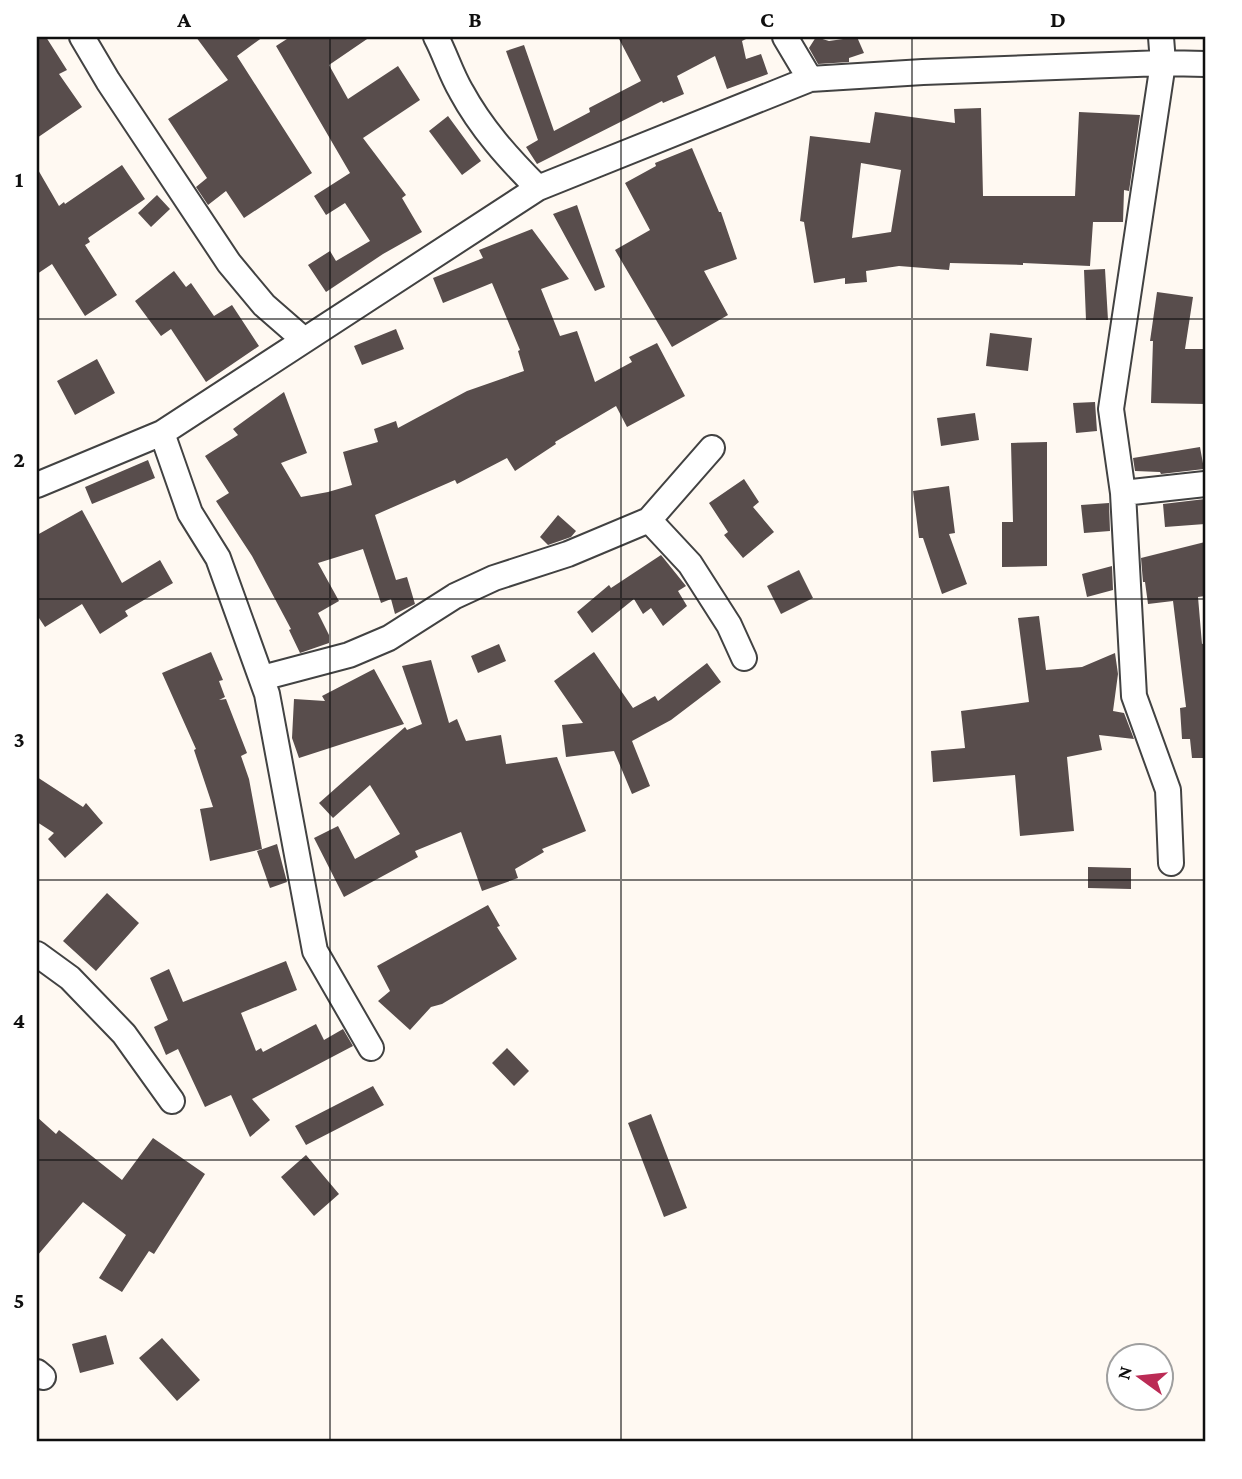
<svg xmlns="http://www.w3.org/2000/svg" width="1242" height="1479" viewBox="0 0 1242 1479" font-family="'Crimson Pro',serif">
	<style>
		.building { fill: #584d4c; fill-rule: evenodd }
		.lines { fill: none; stroke-linecap: round; stroke-linejoin: round }
		.street-casing { stroke: #424242; stroke-width: 28 }
		.street { stroke: #fff; stroke-width: 24 }
		.grid { fill: none; stroke: #0f0f0f; stroke-width: 2; stroke-opacity: 0.55 }
		.neatline { fill: none; stroke: #0f0f0f; stroke-width: 2.5 }
		.grid-label { font-size: 23px; text-anchor: middle; font-weight: bold; fill: #0f0f0f }
	</style>
	<rect width="100%" height="100%" fill="#fff9f2"/>
	<path class="building" d="M 37,37 L 46,37 L 67,70 L 59,74 L 82,107 L 37,138 Z
		M 196,37 L 263,37 L 237,56 L 312,173 L 244,218 L 226,191 L 208,205 L 196,187 L 207,178 L 168,119 L 228,80 Z
		M 290,37 L 370,37 L 329,65 L 348,99 L 398,66 L 420,100 L 363,138 L 406,195 L 402,198 L 422,232 L 383,254 L 326,292 L 308,265 L 330,251 L 336,261 L 370,241 L 345,203 L 326,215 L 314,196 L 350,173 L 276,46 Z
		M 618,37 L 750,37 L 742,41 L 746,59 L 761,54 L 768,74 L 727,89 L 715,56 L 677,76 L 684,94 L 663,103 L 662,101 L 537,164 L 526,147 L 538,140 L 506,51 L 524,45 L 554,131 L 590,112 L 589,108 L 641,81 Z
		M 816,37 L 829,41 L 857,37 L 864,53 L 849,58 L 849,62 L 818,64 L 809,48 Z
		M 981,108 L 983,196 L 1075,196 L 1079,112 L 1140,115 L 1129,191 L 1124,190 L 1123,222 L 1093,222 L 1090,266 L 1023,263 L 1023,265 L 950,263 L 949,270 L 899,266 L 866,271 L 867,282 L 845,284 L 845,278 L 814,283 L 804,222 L 800,221 L 810,136 L 870,143 L 875,112 L 955,123 L 954,109 ZM 861,163 L 901,170 L 891,232 L 852,238 Z
		M 448,116 L 481,161 L 462,175 L 429,131 Z
		M 692,148 L 719,212 L 721,212 L 737,259 L 704,271 L 728,315 L 672,347 L 615,250 L 650,230 L 625,183 L 656,166 L 655,163 Z
		M 122,165 L 145,199 L 88,238 L 90,242 L 85,245 L 117,295 L 85,316 L 52,264 L 37,274 L 37,168 L 59,206 L 64,202 L 65,204 Z
		M 157,195 L 170,209 L 151,227 L 138,213 Z
		M 577,205 L 605,287 L 595,291 L 553,214 Z
		M 532,229 L 569,279 L 541,289 L 560,336 L 577,331 L 595,382 L 632,362 L 629,357 L 657,343 L 685,396 L 627,427 L 616,406 L 555,442 L 556,444 L 515,471 L 507,458 L 457,484 L 455,480 L 375,515 L 396,580 L 407,577 L 415,604 L 395,614 L 391,599 L 381,603 L 363,549 L 318,563 L 339,601 L 318,613 L 329,635 L 329,643 L 300,653 L 289,630 L 291,629 L 252,556 L 216,501 L 229,493 L 205,456 L 238,435 L 233,429 L 284,392 L 307,453 L 281,463 L 301,497 L 328,492 L 352,485 L 343,452 L 378,442 L 374,429 L 396,421 L 398,428 L 467,391 L 524,371 L 518,351 L 520,350 L 492,283 L 443,303 L 433,278 L 483,258 L 479,250 Z
		M 1105,269 L 1108,320 L 1086,320 L 1084,270 Z
		M 174,271 L 186,287 L 191,283 L 214,316 L 232,305 L 259,346 L 206,382 L 171,329 L 161,336 L 135,301 Z
		M 1157,292 L 1193,297 L 1185,349 L 1205,349 L 1205,404 L 1151,403 L 1153,341 L 1150,341 Z
		M 396,329 L 404,349 L 362,365 L 354,346 Z
		M 990,333 L 1032,338 L 1028,371 L 986,366 Z
		M 97,359 L 115,393 L 75,415 L 57,381 Z
		M 1095,402 L 1097,431 L 1076,433 L 1073,403 Z
		M 975,413 L 979,440 L 941,446 L 937,418 Z
		M 1047,442 L 1047,566 L 1002,567 L 1002,522 L 1013,522 L 1011,443 Z
		M 1200,447 L 1204,469 L 1161,474 L 1160,472 L 1135,471 L 1133,458 Z
		M 148,460 L 155,478 L 92,504 L 85,487 Z
		M 744,479 L 759,502 L 753,507 L 774,532 L 743,558 L 724,535 L 728,532 L 709,503 Z
		M 949,486 L 955,533 L 949,534 L 967,584 L 942,594 L 923,538 L 919,538 L 913,491 Z
		M 1205,499 L 1205,524 L 1165,527 L 1163,504 Z
		M 1109,503 L 1110,531 L 1084,533 L 1081,505 Z
		M 82,510 L 122,583 L 160,560 L 173,583 L 125,611 L 128,616 L 100,634 L 82,604 L 45,627 L 37,615 L 37,535 Z
		M 558,515 L 576,531 L 571,537 L 548,545 L 540,537 Z
		M 1205,542 L 1205,596 L 1198,597 L 1202,644 L 1205,643 L 1205,758 L 1192,758 L 1190,739 L 1182,739 L 1180,708 L 1186,707 L 1173,601 L 1148,604 L 1145,582 L 1143,582 L 1141,558 Z
		M 661,555 L 686,586 L 678,591 L 687,606 L 663,626 L 651,608 L 643,614 L 634,599 L 592,633 L 577,612 L 609,585 L 611,588 Z
		M 1112,566 L 1113,590 L 1087,597 L 1082,574 Z
		M 799,570 L 813,598 L 781,614 L 767,586 Z
		M 1039,616 L 1046,670 L 1082,667 L 1115,653 L 1118,674 L 1113,711 L 1124,713 L 1134,739 L 1099,735 L 1102,750 L 1067,757 L 1074,831 L 1020,836 L 1015,775 L 933,782 L 931,751 L 965,748 L 961,711 L 1029,702 L 1018,618 Z
		M 499,644 L 506,661 L 478,673 L 471,656 Z
		M 211,652 L 223,680 L 219,681 L 225,697 L 219,700 L 226,699 L 247,753 L 241,756 L 249,779 L 262,849 L 210,861 L 200,809 L 213,807 L 194,750 L 196,749 L 162,673 Z
		M 594,652 L 633,708 L 655,696 L 658,701 L 707,663 L 721,682 L 671,720 L 632,741 L 650,786 L 632,794 L 614,751 L 566,757 L 562,725 L 583,723 L 554,681 Z
		M 431,660 L 449,723 L 457,719 L 466,741 L 501,735 L 506,764 L 557,757 L 586,831 L 542,849 L 544,852 L 515,869 L 518,878 L 482,891 L 461,832 L 415,851 L 418,857 L 344,897 L 314,838 L 338,826 L 355,859 L 400,834 L 370,785 L 333,818 L 319,803 L 405,727 L 407,730 L 422,724 L 402,666 Z
		M 374,669 L 404,724 L 299,758 L 292,738 L 294,699 L 325,701 L 322,696 Z
		M 37,777 L 83,807 L 86,803 L 103,823 L 65,858 L 48,839 L 54,833 L 37,822 Z
		M 277,844 L 287,882 L 270,888 L 257,851 Z
		M 1088,867 L 1131,868 L 1131,889 L 1088,888 Z
		M 107,893 L 139,923 L 96,971 L 63,941 Z
		M 488,905 L 500,926 L 497,927 L 517,959 L 442,1004 L 431,1007 L 410,1030 L 378,1001 L 390,991 L 377,966 Z
		M 286,961 L 297,990 L 241,1013 L 256,1051 L 261,1048 L 263,1052 L 316,1024 L 324,1040 L 343,1029 L 353,1046 L 252,1099 L 270,1120 L 250,1137 L 231,1095 L 205,1107 L 178,1049 L 166,1055 L 154,1027 L 168,1020 L 150,978 L 169,969 L 183,1002 Z
		M 507,1048 L 529,1071 L 514,1086 L 492,1063 Z
		M 373,1086 L 384,1105 L 306,1145 L 295,1126 Z
		M 651,1114 L 687,1208 L 664,1217 L 628,1123 Z
		M 37,1117 L 56,1134 L 59,1130 L 122,1180 L 153,1138 L 205,1174 L 154,1254 L 149,1251 L 122,1292 L 99,1278 L 126,1235 L 83,1202 L 37,1256 Z
		M 306,1155 L 339,1194 L 314,1216 L 281,1177 Z
		M 106,1335 L 114,1364 L 80,1373 L 72,1344 Z
		M 162,1338 L 200,1380 L 177,1401 L 139,1358 Z"/>
	<g class="lines">
		<g class="street-casing">
			<path id="street" d="M 82,37 L 108,81 L 229,263 L 264,305 L 303,339
				M 436,37 C 445,54 451,74 461,91 C 481,128 508,158 538,188
				M 785,37 L 810,79
				M 1161,37 L 1163,63 L 1111,409 L 1123,493 L 1134,696 L 1168,790 L 1171,863
				M 162,433 L 190,513 L 218,558 L 267,694 L 315,951 L 371,1048
				M 37,485 L 162,433 L 538,188 L 810,79 L 923,72 L 1163,63 L 1205,64
				M 1123,493 L 1205,484
				M 649,520 L 690,564 L 729,625 L 744,658
				M 262,678 L 349,655 L 389,638 L 455,596 L 494,578 L 568,554 L 649,520 L 712,448
				M 37,954 L 70,978 L 124,1034 L 172,1101
				M 37,1372 L 43,1377"/>
		</g>
		<use href="#street" class="street"/>
	</g>
	<path class="grid" d="M 330,37 L 330,1442M 621,37 L 621,1442M 912,37 L 912,1442M 37,319 L 1205,319M 37,599 L 1205,599M 37,880 L 1205,880M 37,1160 L 1205,1160"/>
	<rect width="1242" height="1479" fill="none" stroke="#ffffff" stroke-width="77"/>
	<g transform="translate(1140 1377) rotate(285)"><circle r="33" fill="#ffffff" stroke="#9f9f9f" stroke-width="2"/>
	<path d="M0-5L12 26L0 18L-12 26Z" fill="#bb2b55"/>
	<text y="-10" font-size="19" font-weight="bold" text-anchor="middle" fill="#0f0f0f">N</text>
	</g>
	<rect x="38" y="38" width="1166" height="1402" class="neatline"/>
	<g class="grid-label">
		<text x="184" y="27">A</text>
		<text x="475" y="27">B</text>
		<text x="767" y="27">C</text>
		<text x="1058" y="27">D</text>
		<text x="19" y="187">1</text>
		<text x="19" y="467">2</text>
		<text x="19" y="747">3</text>
		<text x="19" y="1028">4</text>
		<text x="19" y="1308">5</text>
	</g>
</svg>
